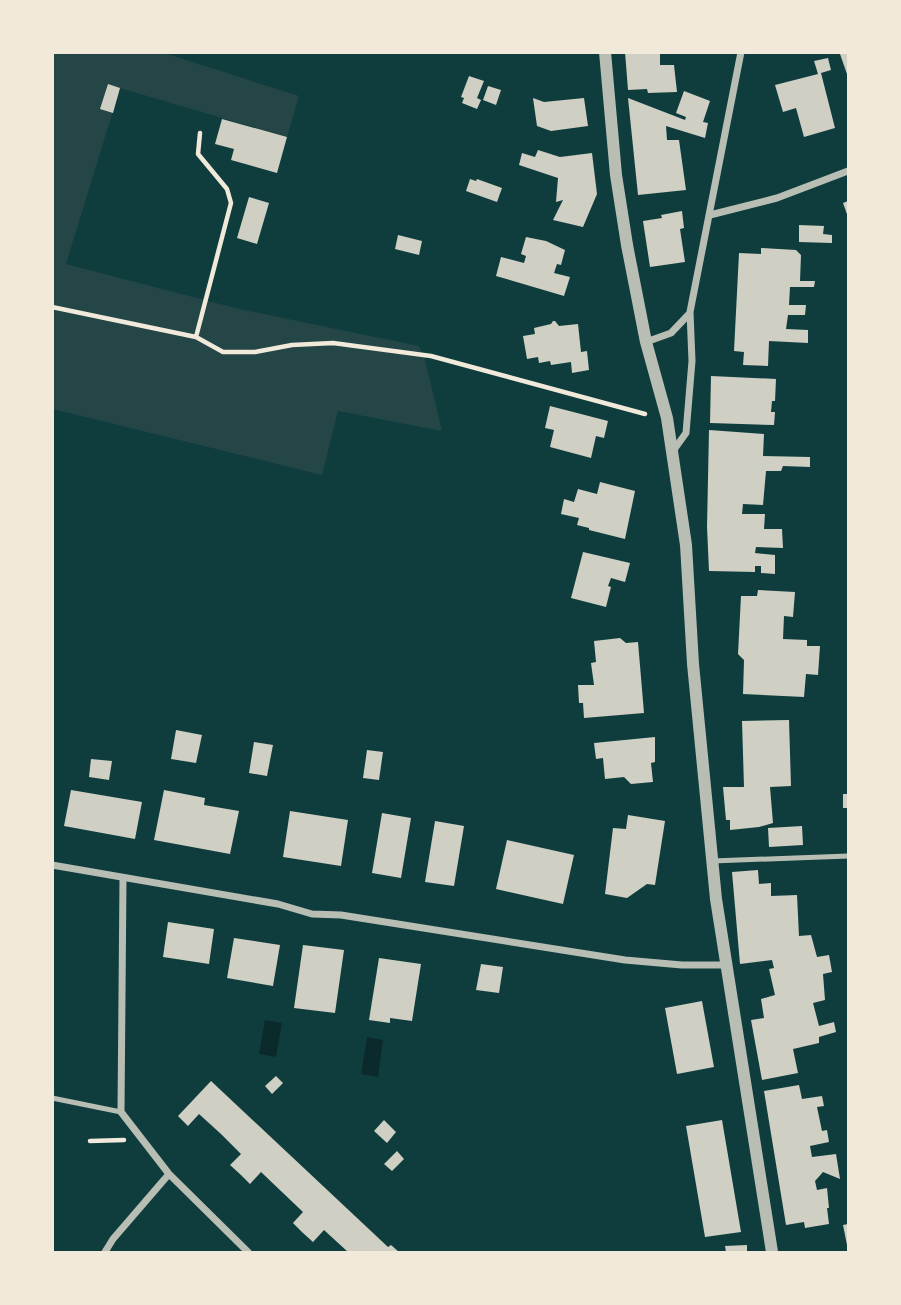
<svg xmlns="http://www.w3.org/2000/svg" width="901" height="1305" viewBox="0 0 901 1305" font-family="Arial,sans-serif">
	<style>
		.green { fill: #244646 }
		.water { fill: #0a2a2b }
		.building { fill: #cfcfc3 }
		.lines { fill: none; stroke-linecap: round; stroke-linejoin: round }
		.path { stroke: #f1e9da; stroke-width: 4.5 }
		.service { stroke: #b8beb3; stroke-width: 5 }
		.minor { stroke: #b8beb3; stroke-width: 7 }
		.tertiary { stroke: #b8beb3; stroke-width: 12 }
	</style>
	<rect width="100%" height="100%" fill="#0f3d3e"/>
	<path class="green" d="M 53,53 L 164,53 L 299,96 L 287,137 L 120,88 L 66,264 L 239,309 L 419,346 L 425,360 L 442,431 L 338,411 L 322,475 L 53,409 Z"/>
	<path class="water" d="M 265,1020 L 282,1023 L 276,1057 L 259,1054 Z
		M 367,1037 L 383,1040 L 378,1077 L 361,1074 Z"/>
	<path class="building" d="M 625,52 L 660,52 L 660,65 L 674,65 L 677,92 L 648,93 L 647,89 L 628,90 Z
		M 848,52 L 848,77 L 840,54 Z
		M 828,58 L 831,70 L 821,73 L 835,128 L 804,137 L 796,108 L 783,112 L 775,85 L 818,74 L 814,61 Z
		M 469,76 L 484,81 L 477,98 L 481,100 L 477,109 L 462,103 L 464,98 L 461,97 Z
		M 108,84 L 120,88 L 113,113 L 100,109 Z
		M 488,86 L 501,90 L 496,105 L 483,100 Z
		M 684,91 L 710,101 L 703,122 L 708,123 L 705,138 L 666,126 L 667,140 L 679,140 L 686,190 L 638,195 L 628,98 L 685,120 L 686,117 L 676,113 Z
		M 533,98 L 544,102 L 584,98 L 588,126 L 551,131 L 537,126 Z
		M 222,119 L 287,137 L 277,173 L 231,160 L 234,149 L 215,144 Z
		M 538,150 L 560,157 L 592,153 L 597,194 L 583,227 L 553,220 L 563,200 L 556,202 L 558,178 L 519,165 L 522,153 L 535,157 Z
		M 470,179 L 476,181 L 477,179 L 502,188 L 497,202 L 466,191 Z
		M 249,197 L 269,203 L 257,244 L 237,238 Z
		M 848,201 L 848,217 L 843,203 Z
		M 682,211 L 684,228 L 680,229 L 685,262 L 650,267 L 643,221 L 662,218 L 661,215 Z
		M 799,225 L 824,226 L 823,234 L 832,235 L 832,243 L 799,242 Z
		M 398,235 L 422,241 L 419,255 L 395,249 Z
		M 526,237 L 546,241 L 565,250 L 561,265 L 557,264 L 554,273 L 570,277 L 564,296 L 496,276 L 501,257 L 524,263 L 526,256 L 521,254 Z
		M 761,248 L 796,250 L 801,255 L 800,281 L 815,281 L 814,287 L 790,287 L 789,305 L 806,305 L 805,315 L 788,315 L 786,329 L 808,330 L 808,343 L 769,341 L 768,366 L 743,365 L 744,352 L 734,351 L 739,253 L 761,254 Z
		M 553,321 L 555,321 L 559,326 L 578,324 L 581,352 L 587,351 L 589,370 L 572,373 L 571,362 L 551,365 L 550,361 L 539,363 L 538,357 L 527,359 L 523,336 L 535,334 L 534,328 L 551,324 Z
		M 711,376 L 776,379 L 775,401 L 772,401 L 771,412 L 775,412 L 774,425 L 710,423 Z
		M 550,406 L 608,421 L 604,438 L 596,436 L 591,458 L 550,447 L 554,430 L 545,428 Z
		M 709,430 L 764,434 L 763,456 L 810,457 L 810,467 L 783,466 L 781,471 L 766,471 L 763,505 L 743,504 L 742,514 L 765,514 L 764,529 L 782,529 L 783,548 L 756,547 L 755,553 L 775,555 L 775,574 L 761,573 L 761,566 L 755,566 L 755,572 L 709,571 L 707,527 Z
		M 600,482 L 635,491 L 625,539 L 589,530 L 589,528 L 577,525 L 579,518 L 561,514 L 564,499 L 574,502 L 578,489 L 597,494 Z
		M 583,552 L 630,563 L 625,582 L 611,578 L 608,586 L 611,587 L 606,607 L 571,598 Z
		M 758,590 L 795,592 L 793,617 L 784,616 L 783,639 L 807,640 L 807,646 L 820,646 L 818,675 L 806,674 L 804,697 L 743,694 L 744,660 L 738,654 L 741,596 L 757,596 Z
		M 620,638 L 626,643 L 638,642 L 644,713 L 584,718 L 583,703 L 579,703 L 578,685 L 594,685 L 591,663 L 596,662 L 594,641 Z
		M 789,720 L 791,786 L 770,787 L 773,823 L 759,827 L 730,830 L 730,820 L 726,820 L 723,787 L 744,787 L 742,721 Z
		M 176,730 L 202,735 L 196,763 L 171,759 Z
		M 655,737 L 655,762 L 651,763 L 653,782 L 631,784 L 624,777 L 605,779 L 603,758 L 596,759 L 594,743 Z
		M 254,742 L 273,745 L 267,776 L 249,773 Z
		M 367,750 L 383,752 L 379,780 L 363,778 Z
		M 91,759 L 112,761 L 109,780 L 89,777 Z
		M 71,790 L 142,802 L 135,839 L 64,826 Z
		M 164,790 L 205,798 L 204,805 L 239,811 L 230,854 L 154,840 Z
		M 843,794 L 848,794 L 848,808 L 843,808 Z
		M 290,811 L 348,820 L 341,866 L 283,857 Z
		M 382,813 L 411,818 L 401,878 L 372,873 Z
		M 628,815 L 665,821 L 655,885 L 647,884 L 627,898 L 605,894 L 613,828 L 626,829 Z
		M 435,821 L 464,826 L 454,886 L 425,882 Z
		M 802,826 L 803,845 L 769,847 L 768,828 Z
		M 507,840 L 574,855 L 563,904 L 496,889 Z
		M 758,870 L 759,884 L 771,883 L 771,896 L 797,895 L 799,936 L 811,935 L 817,957 L 829,955 L 832,972 L 823,974 L 825,1000 L 813,1003 L 819,1026 L 834,1022 L 836,1032 L 819,1037 L 819,1043 L 793,1049 L 798,1073 L 762,1080 L 751,1020 L 764,1018 L 761,999 L 775,995 L 769,969 L 774,968 L 772,960 L 740,964 L 732,872 Z
		M 168,922 L 214,929 L 209,964 L 163,957 Z
		M 234,938 L 280,945 L 273,986 L 227,978 Z
		M 303,945 L 344,950 L 335,1013 L 294,1008 Z
		M 379,958 L 421,964 L 412,1021 L 390,1018 L 390,1023 L 369,1020 Z
		M 481,964 L 503,967 L 499,993 L 476,990 Z
		M 702,1001 L 714,1067 L 677,1074 L 665,1008 Z
		M 276,1076 L 283,1083 L 272,1094 L 265,1086 Z
		M 211,1081 L 388,1247 L 391,1245 L 399,1252 L 348,1252 L 324,1230 L 313,1242 L 303,1233 L 293,1223 L 303,1212 L 261,1172 L 250,1184 L 241,1175 L 230,1165 L 241,1154 L 221,1134 L 199,1114 L 188,1126 L 178,1116 Z
		M 799,1085 L 802,1099 L 822,1096 L 824,1106 L 817,1107 L 822,1131 L 827,1130 L 829,1142 L 810,1146 L 812,1157 L 836,1154 L 840,1179 L 823,1172 L 815,1181 L 817,1190 L 827,1188 L 829,1208 L 827,1208 L 829,1224 L 805,1228 L 804,1222 L 786,1225 L 764,1091 Z
		M 384,1120 L 396,1132 L 387,1143 L 374,1131 Z
		M 722,1120 L 741,1232 L 705,1237 L 686,1126 Z
		M 397,1151 L 404,1159 L 392,1171 L 384,1164 Z
		M 848,1224 L 848,1245 L 847,1245 L 843,1225 Z
		M 747,1245 L 747,1252 L 726,1252 L 725,1246 Z"/>
	<g class="lines">
		<path class="path" d="M 52,307 L 196,337 L 231,203 L 227,189 L 198,154 L 200,133
			M 196,337 L 223,352 L 255,352 L 292,345 L 333,343 L 431,356 L 645,414
			M 90,1141 L 124,1140"/>
		<path class="service" d="M 712,861 L 848,856
			M 52,1098 L 121,1112"/>
		<path class="minor" d="M 710,215 L 777,198 L 848,171
			M 646,342 L 671,333 L 690,313
			M 673,451 L 686,433 L 692,361 L 690,312 L 741,52
			M 52,865 L 278,904 L 312,914 L 341,915 L 625,960 L 682,965 L 725,965
			M 123,878 L 121,1112 L 169,1174 L 248,1252
			M 105,1252 L 113,1239 L 169,1174"/>
		<path class="tertiary" d="M 605,52 L 616,175 L 627,245 L 646,342 L 667,418 L 686,545 L 693,664 L 716,899 L 772,1252"/>
	</g>
	<rect width="901" height="1305" fill="none" stroke="#f1e9da" stroke-width="108"/>
</svg>
